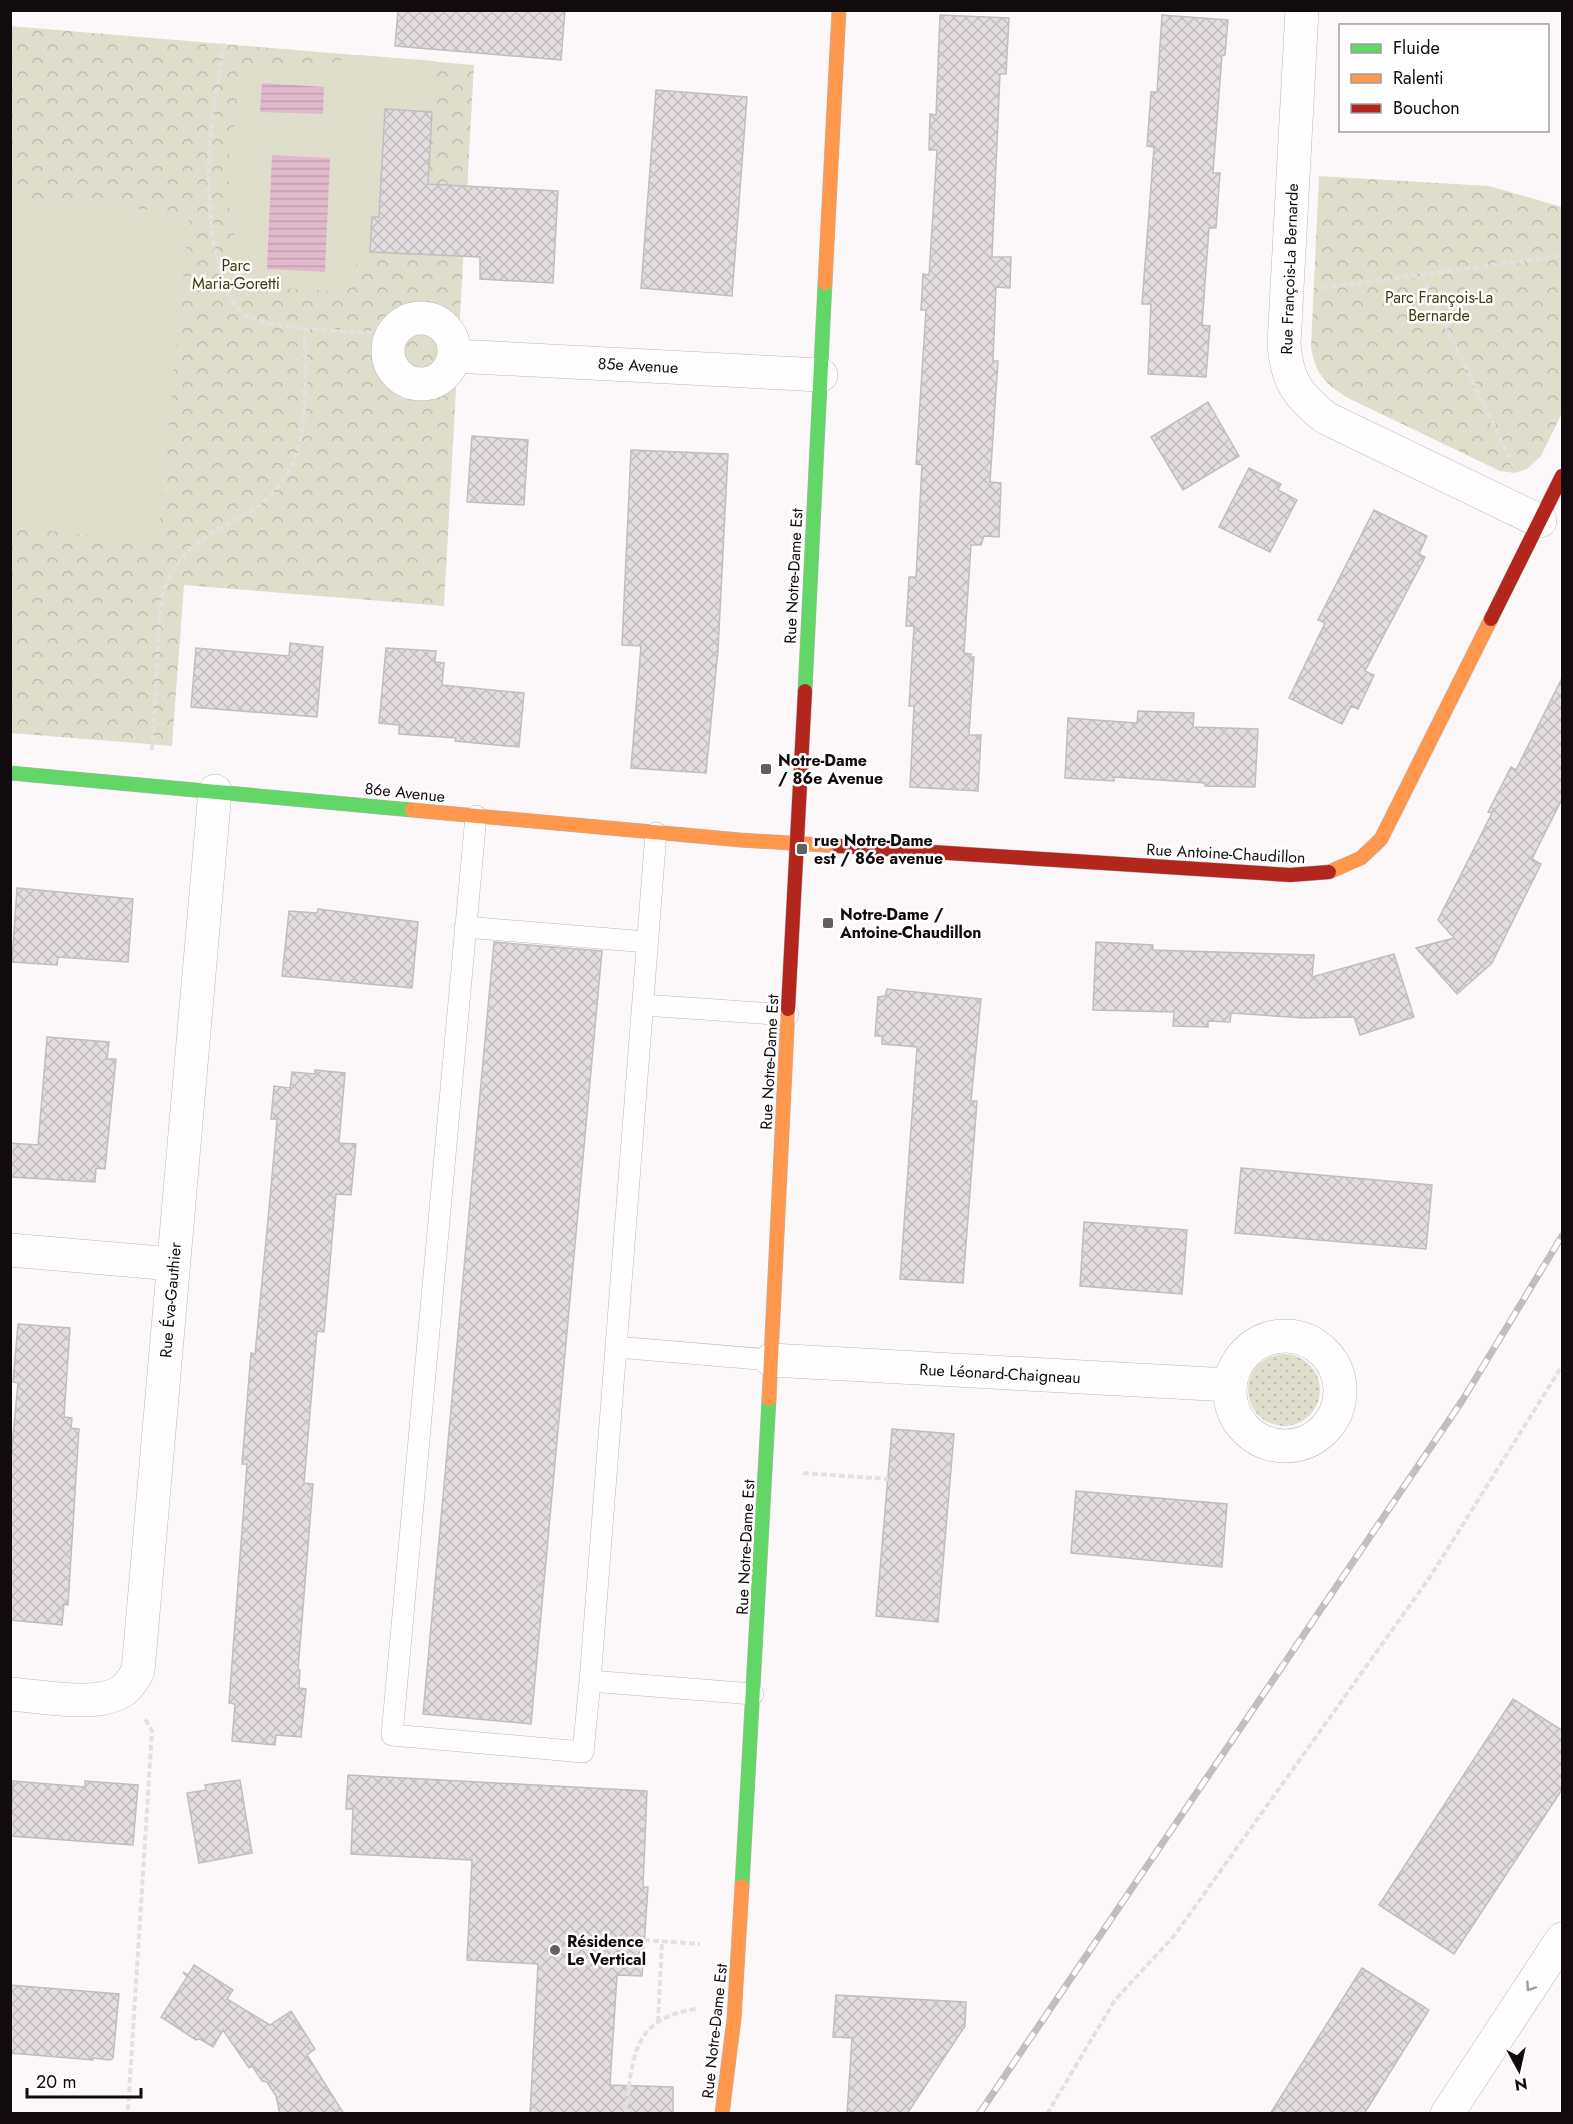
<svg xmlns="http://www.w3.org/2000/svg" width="1573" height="2124" viewBox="0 0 1573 2124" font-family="Jost,sans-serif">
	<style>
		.grass { fill: url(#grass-dots) }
		.forest { fill: url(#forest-crowns) }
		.pitch { fill: #dfdecc }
		.water { fill: url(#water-rules) }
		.building { fill: url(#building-cross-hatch); stroke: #c2bdbf; stroke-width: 1.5 }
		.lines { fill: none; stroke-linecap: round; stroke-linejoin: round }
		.lane-casing { stroke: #bcb7ba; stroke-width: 22 }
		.street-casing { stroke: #bcb7ba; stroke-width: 34 }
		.fast-casing { stroke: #bcb7ba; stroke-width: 15 }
		.slow-casing { stroke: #bcb7ba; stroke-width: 15 }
		.jam-casing { stroke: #bcb7ba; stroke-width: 15 }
		.path { stroke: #e2e0e0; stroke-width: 4; stroke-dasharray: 6 3; stroke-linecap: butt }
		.lane { stroke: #fffefe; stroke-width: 21 }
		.street { stroke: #fffefe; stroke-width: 33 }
		.fast { stroke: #63d668; stroke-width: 14 }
		.slow { stroke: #ff974d; stroke-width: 14 }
		.jam { stroke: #b3261e; stroke-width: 14 }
		.rail-casing { stroke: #c0bebf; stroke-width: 7 }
		.rail { stroke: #fff; stroke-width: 4.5; stroke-dasharray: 14; stroke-linecap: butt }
		.oneway { stroke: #a09d9e }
		.poi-dot { fill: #645e61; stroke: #fff; stroke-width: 2 }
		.labels { text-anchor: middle; stroke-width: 5; stroke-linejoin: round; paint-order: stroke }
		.park-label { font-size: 16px; fill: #3b3b0e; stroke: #fff }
		.street-label { font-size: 16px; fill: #120b0e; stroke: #fff }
		.poi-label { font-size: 16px; font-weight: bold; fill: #120b0e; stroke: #fff; text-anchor: start }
	</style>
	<defs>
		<pattern id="grass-dots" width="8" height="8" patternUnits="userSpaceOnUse" patternTransform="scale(1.5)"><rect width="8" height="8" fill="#dfdecc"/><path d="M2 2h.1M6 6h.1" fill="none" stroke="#bebdae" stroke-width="1.8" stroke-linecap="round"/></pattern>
		<pattern id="forest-crowns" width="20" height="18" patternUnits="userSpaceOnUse" patternTransform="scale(1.5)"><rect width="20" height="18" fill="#dfdecc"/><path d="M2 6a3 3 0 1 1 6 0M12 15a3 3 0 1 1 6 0" fill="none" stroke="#bebdae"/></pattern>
		<pattern id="water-rules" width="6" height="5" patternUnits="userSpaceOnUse" patternTransform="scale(1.5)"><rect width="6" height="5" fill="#e2b9cc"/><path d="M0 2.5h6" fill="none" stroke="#c19eae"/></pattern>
		<pattern id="building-cross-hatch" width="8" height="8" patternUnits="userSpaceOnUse" patternTransform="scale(1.5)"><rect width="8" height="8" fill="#e3dddf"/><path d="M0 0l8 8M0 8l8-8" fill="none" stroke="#c2bcbe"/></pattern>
	</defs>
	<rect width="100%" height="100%" fill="#fcf8fa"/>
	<path class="grass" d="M1248 1390a36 36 0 1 1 72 0a36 36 0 1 1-72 0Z"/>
	<path class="forest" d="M 10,26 L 474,65 L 444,606 L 184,585 L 172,746 L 11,733 Z
		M 1319,176 L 1489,186 L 1562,207 L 1562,413 L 1541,456 L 1527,469 L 1515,473 L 1500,471 L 1350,399 C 1327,386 1314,373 1311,346 Z"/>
	<path class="pitch" d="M 359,55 L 435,61 L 432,112 L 385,110 L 379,217 L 372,217 L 371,247 L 335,291 L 242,286 L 229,204 L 229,158 L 243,63 L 330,63 Z
		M 10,196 L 190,214 L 157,542 L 11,527 Z"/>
	<path class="water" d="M 262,83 L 324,87 L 323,114 L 260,112 Z
		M 272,155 L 330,158 L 325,272 L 267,269 Z"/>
	<path class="building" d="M 398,10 L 565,10 L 561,60 L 395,46 Z
		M 940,15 L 1009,18 L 1006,74 L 1000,74 L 992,257 L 1011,257 L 1010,288 L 996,287 L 993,361 L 998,361 L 990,482 L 1001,483 L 999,537 L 984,536 L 981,545 L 971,545 L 964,653 L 971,654 L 971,657 L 974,657 L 969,735 L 981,735 L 978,791 L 910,787 L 914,706 L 909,706 L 914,626 L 906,626 L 909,577 L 916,577 L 922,465 L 916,464 L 926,310 L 921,310 L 923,274 L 929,275 L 937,150 L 929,150 L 930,114 L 936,115 Z
		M 1162,15 L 1228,20 L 1225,55 L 1222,55 L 1213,173 L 1220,173 L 1216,228 L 1209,228 L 1202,325 L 1210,326 L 1206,377 L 1148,374 L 1151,304 L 1142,304 L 1154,147 L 1147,146 L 1151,92 L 1157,92 Z
		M 656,90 L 747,97 L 732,296 L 641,288 Z
		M 385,109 L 432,112 L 428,184 L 558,191 L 553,283 L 480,279 L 480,257 L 370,252 L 372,217 L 379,217 Z
		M 1208,402 L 1239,456 L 1183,490 L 1151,437 Z
		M 472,436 L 528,440 L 524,505 L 467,502 Z
		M 631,450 L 728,454 L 718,650 L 706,773 L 631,768 L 641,646 L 622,645 Z
		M 1249,468 L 1281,484 L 1278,490 L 1297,500 L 1270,552 L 1219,527 Z
		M 1374,510 L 1427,536 L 1419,554 L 1425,557 L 1365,671 L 1374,675 L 1358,709 L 1351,706 L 1342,724 L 1289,698 L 1325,623 L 1318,620 Z
		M 290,643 L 323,647 L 317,717 L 191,707 L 196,648 L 289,656 Z
		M 386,648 L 436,651 L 435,662 L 444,663 L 442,685 L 524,693 L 519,747 L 455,741 L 456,738 L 399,734 L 399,725 L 379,723 Z
		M 1563,676 L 1563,797 L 1532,859 L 1541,864 L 1492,963 L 1457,994 L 1416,948 L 1454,938 L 1438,920 L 1492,813 L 1488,812 L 1511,767 L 1516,770 Z
		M 1138,711 L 1194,713 L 1193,727 L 1258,729 L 1255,787 L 1205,786 L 1205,783 L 1114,777 L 1114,781 L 1065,778 L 1068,718 L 1137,723 Z
		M 17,888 L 133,899 L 128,962 L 58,957 L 57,965 L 12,962 Z
		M 318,909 L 418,922 L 412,988 L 282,976 L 289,911 L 317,913 Z
		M 494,942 L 602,951 L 531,1724 L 423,1714 Z
		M 1096,942 L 1153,945 L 1153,950 L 1314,955 L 1312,977 L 1394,954 L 1414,1017 L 1360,1035 L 1354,1017 L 1305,1018 L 1231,1013 L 1230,1022 L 1208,1021 L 1208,1027 L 1173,1026 L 1174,1012 L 1093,1010 Z
		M 887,989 L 981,999 L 971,1101 L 977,1101 L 963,1283 L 900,1279 L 917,1047 L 882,1044 L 882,1036 L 875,1036 L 878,997 L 885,996 Z
		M 47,1037 L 109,1042 L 107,1059 L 116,1059 L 105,1169 L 96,1168 L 95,1182 L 10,1177 L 10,1143 L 38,1145 Z
		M 315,1070 L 345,1073 L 339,1143 L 356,1144 L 351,1195 L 336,1194 L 324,1332 L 317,1331 L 304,1483 L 313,1484 L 298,1670 L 300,1670 L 299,1688 L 306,1689 L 301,1737 L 276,1735 L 275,1745 L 232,1741 L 235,1704 L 229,1703 L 247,1464 L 242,1464 L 251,1353 L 255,1354 L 271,1188 L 277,1119 L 271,1119 L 274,1086 L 290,1088 L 292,1072 L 315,1074 Z
		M 1241,1168 L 1432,1185 L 1426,1249 L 1235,1233 Z
		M 1084,1222 L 1187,1230 L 1182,1294 L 1080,1286 Z
		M 18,1324 L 70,1328 L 64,1417 L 72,1418 L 71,1428 L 79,1429 L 68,1605 L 64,1604 L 62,1625 L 10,1620 L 10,1467 L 18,1383 L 13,1382 Z
		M 892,1429 L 954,1434 L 938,1622 L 876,1616 Z
		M 1076,1491 L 1227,1504 L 1222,1567 L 1071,1553 Z
		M 1513,1699 L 1563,1731 L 1563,1788 L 1454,1954 L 1379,1905 Z
		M 348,1775 L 647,1791 L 643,1887 L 648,1887 L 642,1976 L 617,1975 L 610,2085 L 673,2087 L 673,2114 L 530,2114 L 538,1964 L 467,1960 L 472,1860 L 351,1854 L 353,1809 L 346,1809 Z
		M 240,1780 L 252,1853 L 199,1863 L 187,1793 L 206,1790 L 205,1785 Z
		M 13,1781 L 85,1787 L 85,1781 L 138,1785 L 133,1845 L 10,1836 Z
		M 194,1965 L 233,1990 L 227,1999 L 270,2025 L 291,2011 L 315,2049 L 307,2055 L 344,2114 L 280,2114 L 276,2096 L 267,2082 L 262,2081 L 252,2066 L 249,2068 L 223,2030 L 213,2047 L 200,2039 L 196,2040 L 161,2017 L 187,1977 L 183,1972 L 188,1975 Z
		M 1362,1968 L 1429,2010 L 1364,2114 L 1270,2114 Z
		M 10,1985 L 119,1994 L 113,2058 L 110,2060 L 93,2058 L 93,2060 L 10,2053 Z
		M 836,1995 L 966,2002 L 965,2026 L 907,2114 L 847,2114 L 852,2038 L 833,2037 Z"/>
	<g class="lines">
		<g class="lane-casing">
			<path id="lane" d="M 476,816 L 392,1735 L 583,1752 L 590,1681
				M 656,833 L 590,1681 L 753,1694
				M 465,927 L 647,942
				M 643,1005 L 788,1015
				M 616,1347 L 771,1360"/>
		</g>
		<g class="street-casing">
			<path id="street" d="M 1302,10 L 1284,344 C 1287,381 1297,395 1326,418 L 1540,521
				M388 351a33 33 0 1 1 66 0a33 33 0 1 1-66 0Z
				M 455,356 L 821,375
				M 10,1250 L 173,1264
				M1230 1391a55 55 0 1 1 110 0a55 55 0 1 1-110 0Z
				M 771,1360 L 1229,1385
				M 10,1694 C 40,1696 105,1710 127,1687 C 131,1683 135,1676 138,1671 L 215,791
				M 1447,2114 L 1562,1939"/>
		</g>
		<g class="fast-casing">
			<path id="fast" d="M 805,691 L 825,283
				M 10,773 L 412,810
				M 742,1886 L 769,1399"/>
		</g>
		<g class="slow-casing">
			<path id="slow" d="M 825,283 L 839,10
				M 412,810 L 740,840 L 839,846
				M 1329,872 L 1361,858 L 1381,839 L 1491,619
				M 769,1399 L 788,1009
				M 722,2114 L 734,2019 L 742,1886"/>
		</g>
		<g class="jam-casing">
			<path id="jam" d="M 1491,619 L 1562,476
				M 839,846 L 1290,875 L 1329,872
				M 788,1009 L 805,691"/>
		</g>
		<path class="path" d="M 224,43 C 218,79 212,115 209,152 C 207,190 210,301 251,318 C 281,331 356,331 392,334
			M 1421,275 L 1515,469
			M 1322,288 L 1562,256
			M 152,750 L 161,600 C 182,520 254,532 287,475 C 311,433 304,374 305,327
			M 803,1473 L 888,1479
			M 644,1940 L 700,1944
			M 658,2022 L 662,1941
			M 128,2110 L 152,1731 L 144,1717
			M 625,2114 C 634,2060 629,2019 696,2009
			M 1047,2114 L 1115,2000 L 1174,1936 L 1430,1577 L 1562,1366"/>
		<use href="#lane" class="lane"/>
		<use href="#street" class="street"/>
		<use href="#fast" class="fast"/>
		<use href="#slow" class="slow"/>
		<use href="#jam" class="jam"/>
		<g class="rail-casing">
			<path id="rail" d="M 979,2114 L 1462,1401 L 1562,1236"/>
		</g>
		<use href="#rail" class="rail"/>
	</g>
	<defs><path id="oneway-chevron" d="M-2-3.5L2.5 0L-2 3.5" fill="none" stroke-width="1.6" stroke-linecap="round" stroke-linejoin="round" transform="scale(1.5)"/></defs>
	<use class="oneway" href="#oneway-chevron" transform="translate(1530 1987) rotate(124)"/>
	<g class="poi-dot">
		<rect x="760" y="763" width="12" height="12" rx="3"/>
		<rect x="796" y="843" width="12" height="12" rx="3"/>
		<rect x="822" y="917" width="12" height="12" rx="3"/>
		<circle cx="555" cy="1950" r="6"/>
	</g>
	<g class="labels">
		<g class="park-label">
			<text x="236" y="271">Parc<tspan x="236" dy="18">Maria-Goretti</tspan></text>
			<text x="1439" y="303">Parc François-La<tspan x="1439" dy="18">Bernarde</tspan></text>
		</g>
		<g class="street-label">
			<text transform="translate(1289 269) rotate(-88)" y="6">Rue François-La Bernarde</text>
			<text transform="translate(638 365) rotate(3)" y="6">85e Avenue</text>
			<text transform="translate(793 576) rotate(-87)" y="6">Rue Notre-Dame Est</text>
			<text transform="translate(405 792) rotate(6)" y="6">86e Avenue</text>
			<text transform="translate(1226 853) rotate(3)" y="6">Rue Antoine-Chaudillon</text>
			<text transform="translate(769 1062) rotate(-87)" y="6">Rue Notre-Dame Est</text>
			<text transform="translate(170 1300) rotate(-85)" y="6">Rue Éva-Gauthier</text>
			<text transform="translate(1000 1373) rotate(3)" y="6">Rue Léonard-Chaigneau</text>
			<text transform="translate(745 1547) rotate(-87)" y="6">Rue Notre-Dame Est</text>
			<text transform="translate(714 2031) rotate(-84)" y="6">Rue Notre-Dame Est</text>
		</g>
		<g class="poi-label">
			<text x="778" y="766">Notre-Dame<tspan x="778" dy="18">/ 86e Avenue</tspan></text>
			<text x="814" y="846">rue Notre-Dame<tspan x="814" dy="18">est / 86e avenue</tspan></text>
			<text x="840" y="920">Notre-Dame /<tspan x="840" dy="18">Antoine-Chaudillon</tspan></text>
			<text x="567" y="1947">Résidence<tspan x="567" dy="18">Le Vertical</tspan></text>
		</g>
	</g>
	<rect width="1573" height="2124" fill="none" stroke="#120b0e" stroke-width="24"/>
	<rect x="1339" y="24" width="210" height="108" fill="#ffffff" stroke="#a09d9f" stroke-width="1.5"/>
	<rect x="1351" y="44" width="30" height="9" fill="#63d668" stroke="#a09d9f" stroke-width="1.5"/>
	<text x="1393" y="54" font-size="18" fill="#120b0e">Fluide</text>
	<rect x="1351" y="74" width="30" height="9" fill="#ff974d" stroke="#a09d9f" stroke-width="1.5"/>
	<text x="1393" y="84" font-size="18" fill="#120b0e">Ralenti</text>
	<rect x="1351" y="104" width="30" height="9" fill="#b3261e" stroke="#a09d9f" stroke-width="1.5"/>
	<text x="1393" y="114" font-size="18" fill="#120b0e">Bouchon</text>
	<g transform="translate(1519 2070) rotate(172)" stroke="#ffffff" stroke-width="4.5" paint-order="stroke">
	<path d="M0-4.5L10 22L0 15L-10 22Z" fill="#120b0e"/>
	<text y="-9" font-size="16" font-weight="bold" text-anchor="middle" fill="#120b0e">N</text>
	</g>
	<path d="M27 2088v9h114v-9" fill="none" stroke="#120b0e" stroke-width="3"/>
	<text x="36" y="2088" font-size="18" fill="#120b0e" stroke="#ffffff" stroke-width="4.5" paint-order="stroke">20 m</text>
</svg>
